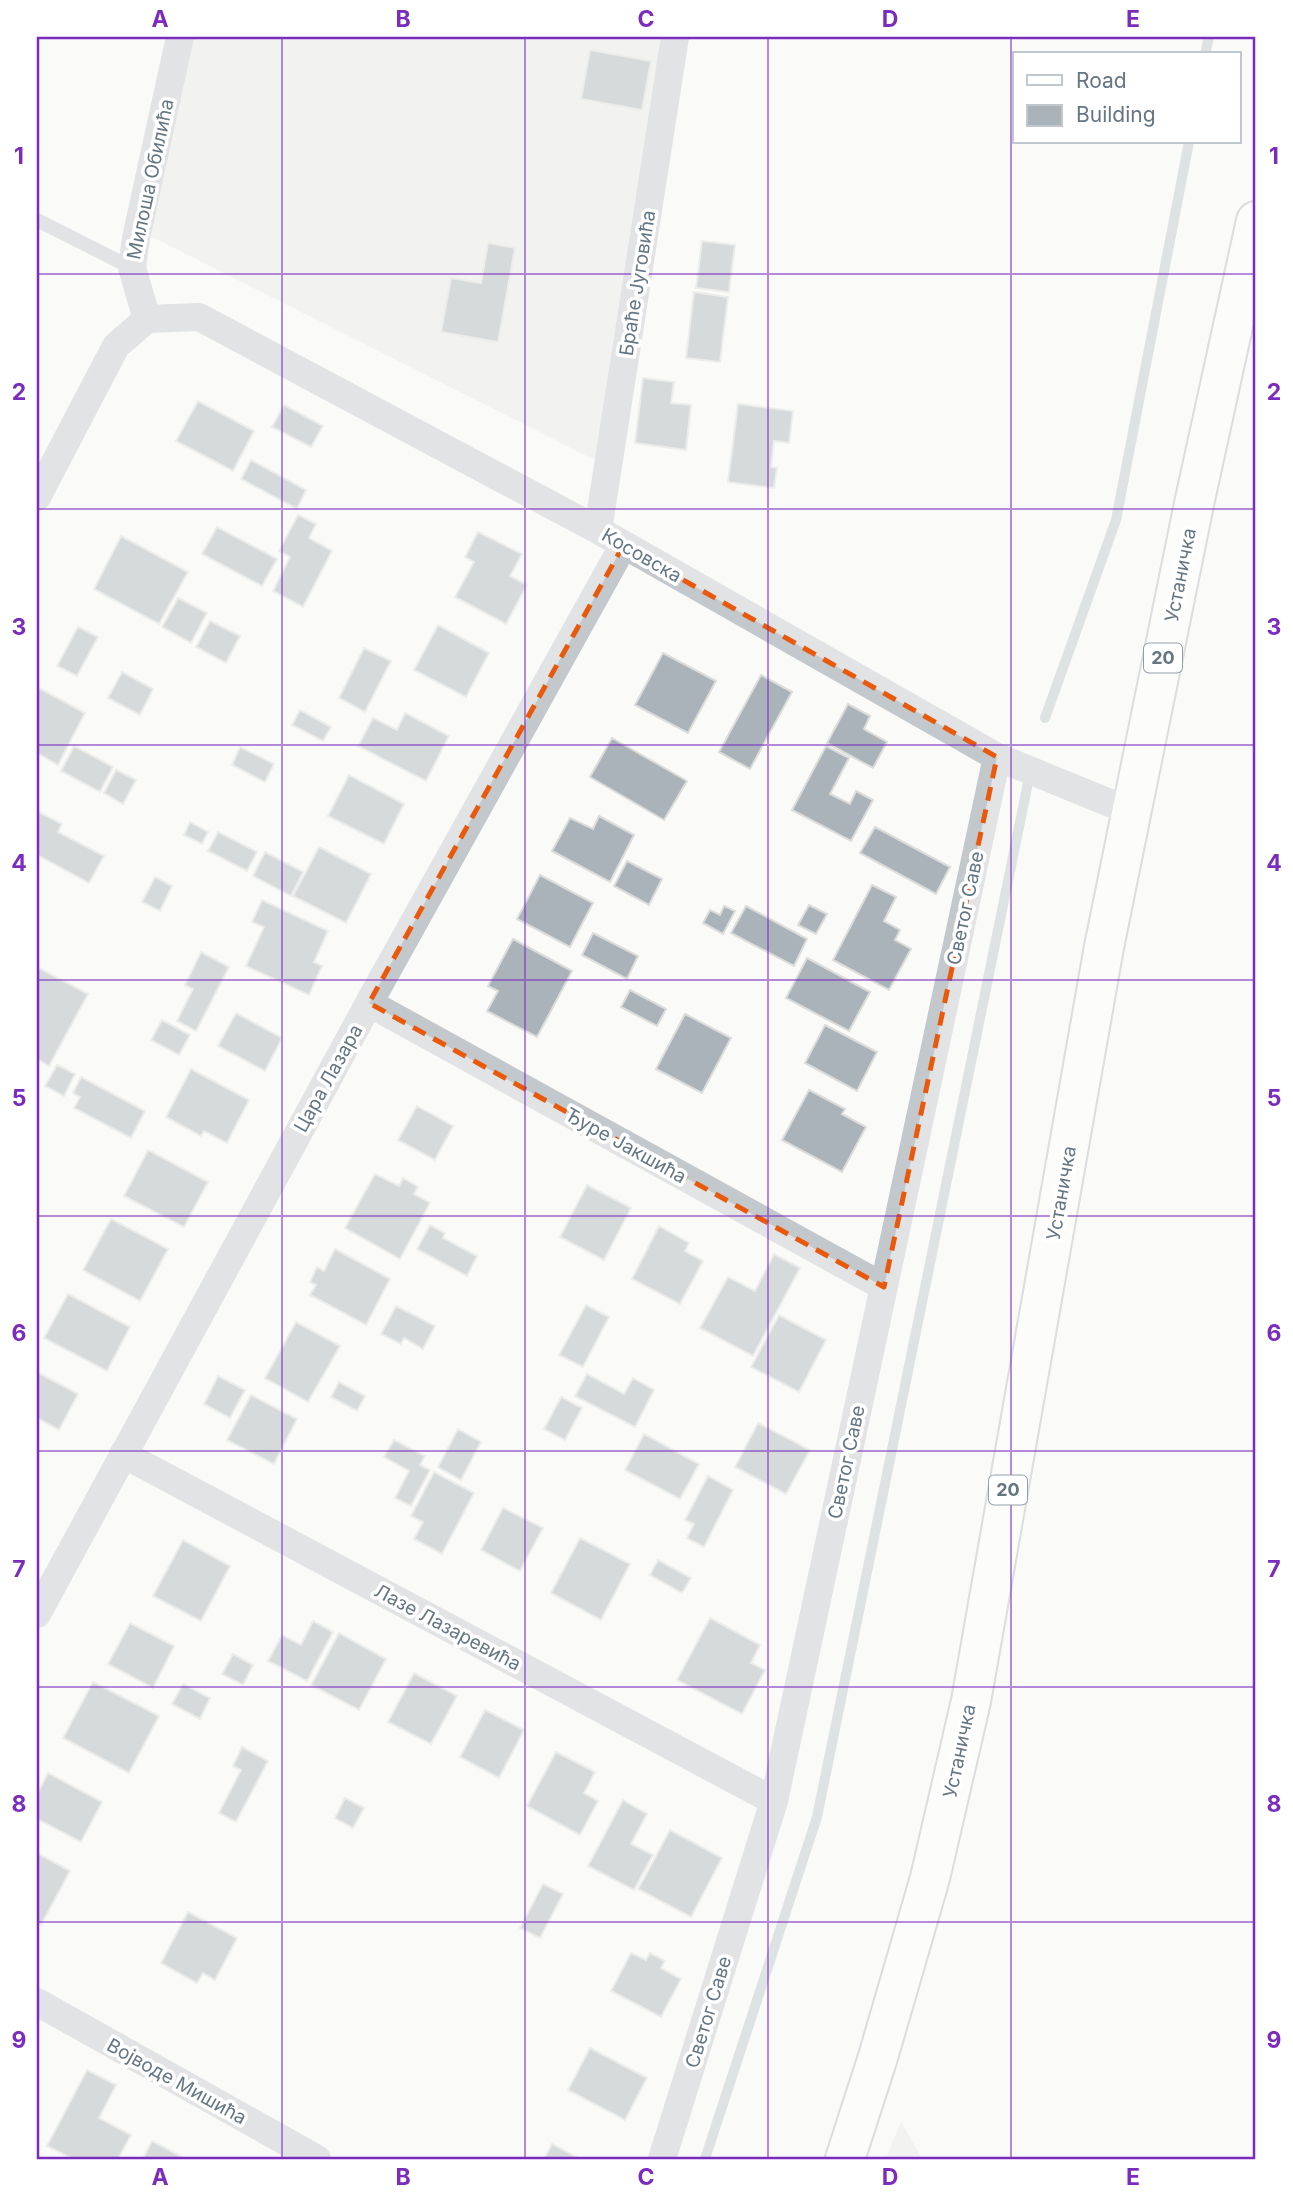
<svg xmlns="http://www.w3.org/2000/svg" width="1293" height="2196" viewBox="0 0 1293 2196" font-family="Inter,sans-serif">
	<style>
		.built { fill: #e8e9e9 }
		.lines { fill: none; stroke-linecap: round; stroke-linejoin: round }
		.stream { stroke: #bbc7cb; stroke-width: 10 }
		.building { fill: #aab3b9; stroke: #dcdcda; stroke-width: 2 }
		.primary-casing { stroke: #b5babe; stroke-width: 42 }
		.service { stroke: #c3c8cc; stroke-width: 14 }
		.minor { stroke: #c3c8cc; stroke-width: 28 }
		.primary { stroke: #fff; stroke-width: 38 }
		.marked { fill: none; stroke: #e8590c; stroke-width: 5; stroke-dasharray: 14 9; stroke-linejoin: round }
		.grid { fill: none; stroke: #7b2cbf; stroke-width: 2; stroke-opacity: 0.55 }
		.labels { text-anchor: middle; stroke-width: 7; stroke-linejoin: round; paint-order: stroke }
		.shield { fill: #fff; stroke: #939fa8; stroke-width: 2 }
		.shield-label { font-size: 18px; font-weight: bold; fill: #657683 }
		.street-label { font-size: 19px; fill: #657683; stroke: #fff }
		.neatline { fill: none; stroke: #7b2cbf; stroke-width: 2.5 }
		.grid-label { font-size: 23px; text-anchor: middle; font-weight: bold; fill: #7b2cbf }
	</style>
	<rect width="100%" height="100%" fill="#fafaf8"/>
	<path class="built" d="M 178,37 L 661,37 L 599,462 L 146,234 Z
		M 901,2121 L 922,2159 L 886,2159 Z"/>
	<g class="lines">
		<path class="stream" d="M 1205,54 L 1209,37
			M 1045,718 L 1116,520 L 1189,142
			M 705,2159 L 817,1817 L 1029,778"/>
	</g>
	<path class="building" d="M 590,50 L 651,61 L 642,110 L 581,99 Z
		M 702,241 L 735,245 L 729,292 L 696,288 Z
		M 488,243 L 515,248 L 498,342 L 441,332 L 451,278 L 481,283 Z
		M 694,292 L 728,297 L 720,362 L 686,358 Z
		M 643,378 L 674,382 L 671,403 L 691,405 L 686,450 L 635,443 Z
		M 198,401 L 254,431 L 233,471 L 176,441 Z
		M 738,404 L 793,411 L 789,443 L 774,441 L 771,467 L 777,468 L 774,488 L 728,482 Z
		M 284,405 L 323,426 L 311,447 L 272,427 Z
		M 251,460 L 306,490 L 297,509 L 241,479 Z
		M 298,515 L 316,524 L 309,538 L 332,551 L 303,607 L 273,591 L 290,557 L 279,551 Z
		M 217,527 L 277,559 L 262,586 L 202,554 Z
		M 478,532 L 522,554 L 510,576 L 527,585 L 506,624 L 455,597 L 474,562 L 465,557 Z
		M 121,536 L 188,572 L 159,624 L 94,589 Z
		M 178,598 L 207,613 L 191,643 L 162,627 Z
		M 210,621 L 240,636 L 226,663 L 196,647 Z
		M 438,625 L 489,653 L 466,697 L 414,670 Z
		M 78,627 L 98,637 L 77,676 L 57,666 Z
		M 364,648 L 391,661 L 365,712 L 339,698 Z
		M 663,653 L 716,681 L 688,733 L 635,705 Z
		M 122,672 L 153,689 L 140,715 L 108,698 Z
		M 761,675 L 792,692 L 750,769 L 719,752 Z
		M 37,687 L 85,713 L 58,765 L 37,753 Z
		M 848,704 L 870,716 L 864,729 L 887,742 L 873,768 L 827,743 Z
		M 300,710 L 331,727 L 323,741 L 292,725 Z
		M 405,713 L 449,736 L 426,781 L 358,746 L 373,718 L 397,730 Z
		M 612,738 L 687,781 L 664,820 L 590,777 Z
		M 74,746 L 113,767 L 100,792 L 61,771 Z
		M 826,746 L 849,758 L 830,794 L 850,804 L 856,791 L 873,800 L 851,841 L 792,810 Z
		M 240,747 L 274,764 L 265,782 L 232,765 Z
		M 116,770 L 136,780 L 123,804 L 104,793 Z
		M 349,775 L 404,804 L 384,844 L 328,816 Z
		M 37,811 L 62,824 L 58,832 L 104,856 L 89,883 L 37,855 Z
		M 599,816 L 634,835 L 610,882 L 552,851 L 570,818 L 593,829 Z
		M 190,822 L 208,832 L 202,844 L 184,835 Z
		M 875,827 L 950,867 L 936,894 L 860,853 Z
		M 218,832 L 257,852 L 247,871 L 208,851 Z
		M 319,847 L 371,874 L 346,923 L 293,896 Z
		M 265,852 L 303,872 L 291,896 L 253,876 Z
		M 627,861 L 662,879 L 649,905 L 614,886 Z
		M 540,875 L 593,903 L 570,947 L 517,919 Z
		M 155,877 L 172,886 L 160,911 L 142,902 Z
		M 872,885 L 896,897 L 884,921 L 900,930 L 895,940 L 911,949 L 889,990 L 833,960 Z
		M 262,900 L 328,931 L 314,962 L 322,966 L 309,995 L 246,966 L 264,927 L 252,922 Z
		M 809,905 L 827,914 L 816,934 L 798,925 Z
		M 724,906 L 735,911 L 723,934 L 703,923 L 710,910 L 720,915 Z
		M 746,906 L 807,939 L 794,966 L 731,933 Z
		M 593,933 L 638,956 L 627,979 L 582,955 Z
		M 513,939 L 572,971 L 537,1037 L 487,1011 L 498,991 L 488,986 Z
		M 201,952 L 229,967 L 196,1031 L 177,1021 L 193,989 L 185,985 Z
		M 807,958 L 870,992 L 849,1031 L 786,998 Z
		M 37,967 L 88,994 L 49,1066 L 37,1059 Z
		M 630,990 L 666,1009 L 657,1026 L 621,1007 Z
		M 236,1013 L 282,1038 L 265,1071 L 218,1046 Z
		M 685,1014 L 731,1038 L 702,1093 L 656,1069 Z
		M 162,1020 L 190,1035 L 179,1055 L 151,1040 Z
		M 825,1025 L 877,1052 L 857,1091 L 805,1063 Z
		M 57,1065 L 75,1074 L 64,1096 L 45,1086 Z
		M 191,1069 L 249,1100 L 227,1143 L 204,1131 L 201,1136 L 166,1117 Z
		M 81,1077 L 145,1111 L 131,1138 L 74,1108 L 80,1097 L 73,1093 Z
		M 809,1090 L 845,1109 L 842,1114 L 866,1127 L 842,1172 L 782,1140 Z
		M 417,1106 L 453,1126 L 435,1160 L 398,1140 Z
		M 148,1150 L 208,1182 L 184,1227 L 124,1196 Z
		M 375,1174 L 399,1186 L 403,1178 L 418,1187 L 414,1194 L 430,1203 L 400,1259 L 345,1228 Z
		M 587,1185 L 631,1208 L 604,1260 L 560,1237 Z
		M 111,1219 L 168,1249 L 140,1301 L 83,1270 Z
		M 430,1225 L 445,1233 L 443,1238 L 477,1256 L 467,1276 L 417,1249 Z
		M 659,1226 L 689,1243 L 685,1251 L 703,1261 L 680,1304 L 632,1279 Z
		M 335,1249 L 390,1279 L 366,1325 L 310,1295 L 316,1285 L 310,1282 L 317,1267 L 324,1271 Z
		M 774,1254 L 800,1268 L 753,1356 L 700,1328 L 728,1277 L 755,1291 Z
		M 68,1294 L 130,1327 L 107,1371 L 44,1338 Z
		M 586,1305 L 609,1317 L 583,1367 L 559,1355 Z
		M 396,1306 L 435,1326 L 423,1349 L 404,1338 L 401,1344 L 381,1334 Z
		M 779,1315 L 826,1340 L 799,1392 L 751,1367 Z
		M 296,1322 L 340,1346 L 308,1402 L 265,1378 Z
		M 37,1372 L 78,1394 L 59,1430 L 37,1418 Z
		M 587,1374 L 624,1394 L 633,1378 L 654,1390 L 635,1427 L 575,1396 Z
		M 218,1376 L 245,1390 L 230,1418 L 204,1404 Z
		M 339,1382 L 365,1396 L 357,1411 L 331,1397 Z
		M 251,1395 L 297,1419 L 274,1464 L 227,1440 Z
		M 561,1397 L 582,1408 L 565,1440 L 544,1429 Z
		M 758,1423 L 810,1450 L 786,1494 L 735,1467 Z
		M 458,1429 L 481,1442 L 461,1480 L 438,1467 Z
		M 644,1434 L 699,1464 L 680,1499 L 625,1470 Z
		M 394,1440 L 425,1456 L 420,1465 L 430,1470 L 411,1506 L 395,1498 L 409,1471 L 384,1457 Z
		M 434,1472 L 474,1493 L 442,1554 L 414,1539 L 423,1522 L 411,1516 Z
		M 708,1476 L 733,1490 L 704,1547 L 687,1538 L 694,1524 L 685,1520 Z
		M 503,1508 L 543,1528 L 520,1571 L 481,1550 Z
		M 580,1538 L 630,1564 L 601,1620 L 551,1593 Z
		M 183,1540 L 230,1566 L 201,1621 L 153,1596 Z
		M 658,1560 L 691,1578 L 682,1593 L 650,1575 Z
		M 710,1618 L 760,1645 L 751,1663 L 765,1670 L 742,1714 L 677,1680 Z
		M 313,1621 L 333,1632 L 307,1681 L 268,1661 L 282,1635 L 301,1645 Z
		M 130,1623 L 174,1646 L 153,1688 L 108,1664 Z
		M 339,1633 L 386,1659 L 359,1710 L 311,1685 Z
		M 233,1654 L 253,1665 L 243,1685 L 222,1674 Z
		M 414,1673 L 457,1696 L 431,1744 L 388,1722 Z
		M 93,1682 L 159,1716 L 129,1773 L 63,1738 Z
		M 183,1684 L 210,1698 L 200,1719 L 172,1704 Z
		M 485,1710 L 524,1730 L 499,1778 L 460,1757 Z
		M 242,1747 L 268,1761 L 236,1822 L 219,1813 L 241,1770 L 233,1766 Z
		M 556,1752 L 595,1772 L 584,1793 L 598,1801 L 580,1835 L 527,1806 Z
		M 48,1773 L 102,1802 L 81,1842 L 37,1819 L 37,1794 Z
		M 345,1798 L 364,1808 L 353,1828 L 335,1818 Z
		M 623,1800 L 647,1814 L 631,1844 L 653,1855 L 634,1890 L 588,1866 Z
		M 670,1830 L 722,1858 L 691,1917 L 638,1889 Z
		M 37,1853 L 70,1871 L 41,1925 L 37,1922 Z
		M 543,1884 L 563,1894 L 540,1938 L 520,1928 Z
		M 188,1912 L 237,1938 L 215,1980 L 203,1973 L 197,1983 L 161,1963 Z
		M 631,1953 L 646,1960 L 650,1953 L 665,1961 L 661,1968 L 681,1979 L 661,2017 L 611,1991 Z
		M 590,2048 L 647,2078 L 625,2120 L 568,2090 Z
		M 87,2070 L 116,2085 L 99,2118 L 131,2135 L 118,2159 L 73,2159 L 47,2146 Z
		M 152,2141 L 186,2159 L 143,2159 Z
		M 552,2144 L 580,2159 L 544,2159 Z"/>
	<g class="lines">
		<g class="primary-casing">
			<path id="primary" d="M 845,2159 L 878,2057 L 930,1878 L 971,1701 L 1104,947 L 1194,504 L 1256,221"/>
		</g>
		<path class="service" d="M 37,220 L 132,268"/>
		<path class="minor" d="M 147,319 L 199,317 L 598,530 L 997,757 L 1132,812
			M 147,319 L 132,268 L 136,238 L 180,37
			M 37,497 L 116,346 L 147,319
			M 598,530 L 675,37
			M 369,1003 L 884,1287
			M 123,1454 L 774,1801
			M 37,1614 L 369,1003 L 623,546
			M 37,2002 L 317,2159
			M 662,2159 L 774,1801 L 997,757"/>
		<use href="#primary" class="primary"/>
	</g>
	<path d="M0 0H1293V2196H0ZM 623,546 L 997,757 L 884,1287 L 369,1003 Z" fill="#fafaf8" fill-opacity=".55" fill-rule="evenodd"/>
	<path class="marked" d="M 623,546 L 997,757 L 884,1287 L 369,1003 Z"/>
	<path class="grid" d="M 282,37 L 282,2159M 525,37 L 525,2159M 768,37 L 768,2159M 1011,37 L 1011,2159M 37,274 L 1256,274M 37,509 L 1256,509M 37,745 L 1256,745M 37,980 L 1256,980M 37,1216 L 1256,1216M 37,1451 L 1256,1451M 37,1687 L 1256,1687M 37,1922 L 1256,1922"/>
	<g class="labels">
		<g class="shield">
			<rect x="1144" y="643.5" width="38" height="29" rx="5"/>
			<rect x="989" y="1475.5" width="38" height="29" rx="5"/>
		</g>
		<g class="shield-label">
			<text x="1163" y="664">20</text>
			<text x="1008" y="1496">20</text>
		</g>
		<g class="street-label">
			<text transform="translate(150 179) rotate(-78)" y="7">Милоша Обилића</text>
			<text transform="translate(637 283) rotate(-81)" y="7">Браће Југовића</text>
			<text transform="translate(642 555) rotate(30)" y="7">Косовска</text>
			<text transform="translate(1180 575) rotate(-79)" y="7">Устаничка</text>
			<text transform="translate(965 908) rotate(-78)" y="7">Светог Саве</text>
			<text transform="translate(328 1078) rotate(-61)" y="7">Цара Лазара</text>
			<text transform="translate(626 1145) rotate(29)" y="7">Ђуре Јакшића</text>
			<text transform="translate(1061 1193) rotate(-80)" y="7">Устаничка</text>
			<text transform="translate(846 1462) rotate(-78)" y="7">Светог Саве</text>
			<text transform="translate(448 1627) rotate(28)" y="7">Лазе Лазаревића</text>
			<text transform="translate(959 1751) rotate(-78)" y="7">Устаничка</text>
			<text transform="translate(708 2012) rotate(-73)" y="7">Светог Саве</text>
			<text transform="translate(177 2081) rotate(29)" y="7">Војводе Мишића</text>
		</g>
	</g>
	<rect width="1293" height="2196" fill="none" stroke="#ffffff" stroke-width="77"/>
	<rect x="1013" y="52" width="228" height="91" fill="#ffffff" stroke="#c1c8cd" stroke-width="2"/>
	<rect x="1027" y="75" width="35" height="10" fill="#ffffff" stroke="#c1c8cd" stroke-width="2"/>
	<text x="1076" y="88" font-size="21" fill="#657683">Road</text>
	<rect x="1027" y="105" width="35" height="21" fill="#aab3b9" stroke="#c1c8cd" stroke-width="2"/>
	<text x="1076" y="122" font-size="21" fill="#657683">Building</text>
	<rect x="38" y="38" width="1216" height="2120" class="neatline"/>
	<g class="grid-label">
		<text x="160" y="27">A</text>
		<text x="403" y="27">B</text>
		<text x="646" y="27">C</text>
		<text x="890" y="27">D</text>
		<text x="1133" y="27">E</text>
		<text x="19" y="164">1</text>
		<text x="1274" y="164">1</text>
		<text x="19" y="400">2</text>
		<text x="1274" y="400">2</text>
		<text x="19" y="635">3</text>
		<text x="1274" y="635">3</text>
		<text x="19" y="871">4</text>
		<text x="1274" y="871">4</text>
		<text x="19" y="1106">5</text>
		<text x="1274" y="1106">5</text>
		<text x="19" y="1341">6</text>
		<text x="1274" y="1341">6</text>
		<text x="19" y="1577">7</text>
		<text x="1274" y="1577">7</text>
		<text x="19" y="1812">8</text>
		<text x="1274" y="1812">8</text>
		<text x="19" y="2048">9</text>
		<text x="1274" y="2048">9</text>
		<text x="160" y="2185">A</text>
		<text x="403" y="2185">B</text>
		<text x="646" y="2185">C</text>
		<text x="890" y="2185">D</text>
		<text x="1133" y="2185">E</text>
	</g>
</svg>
